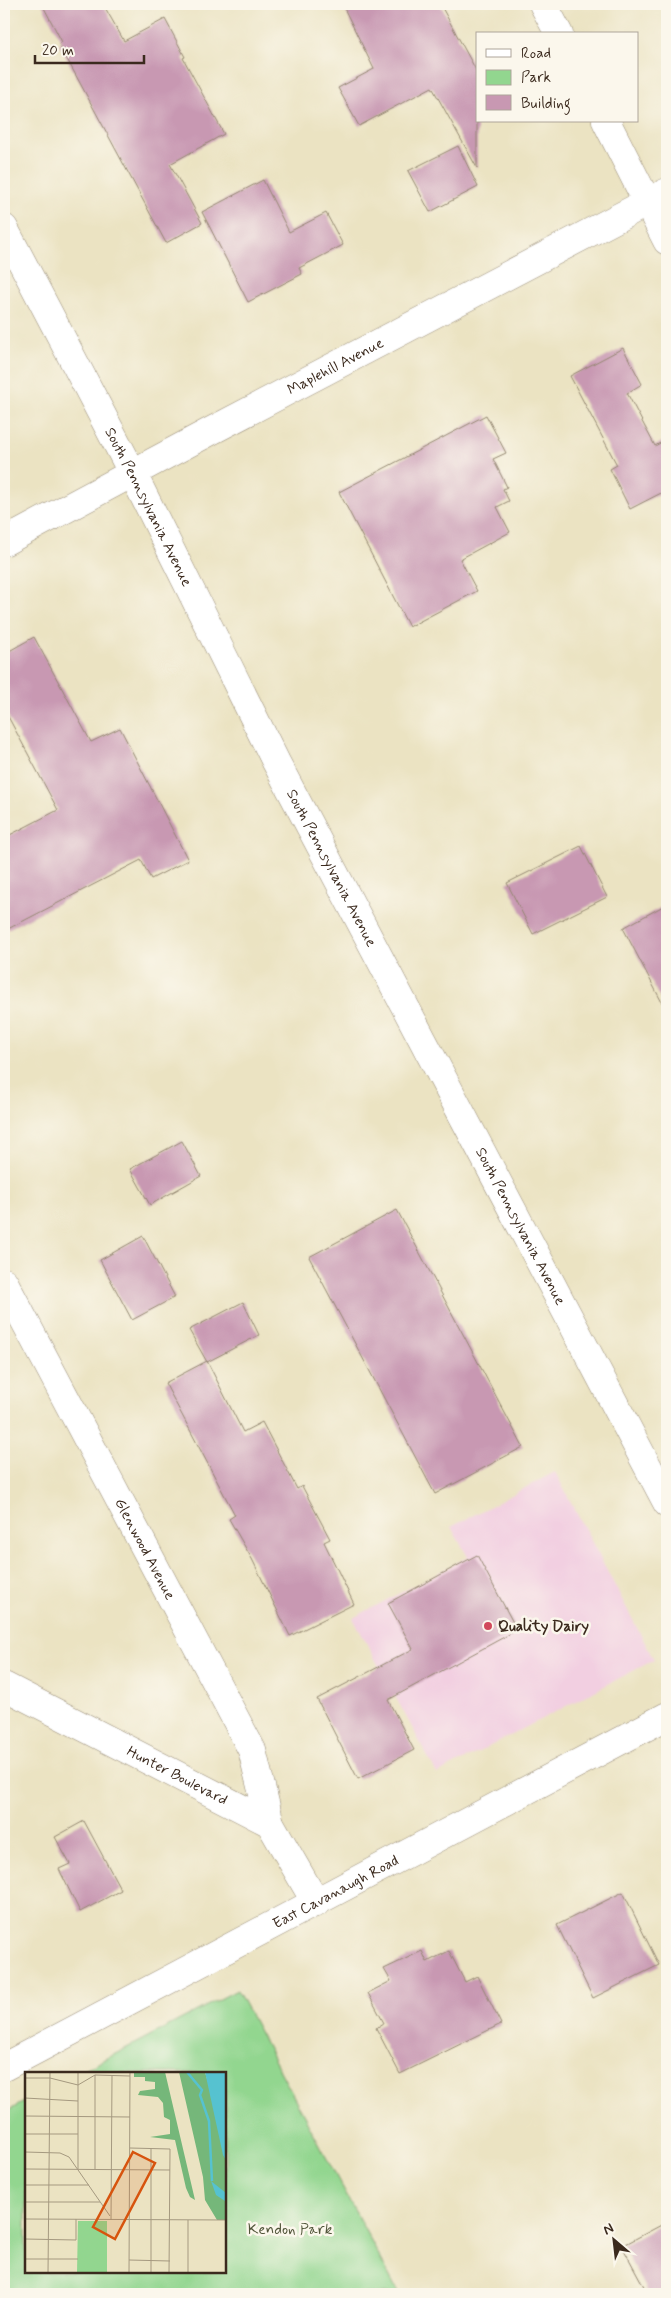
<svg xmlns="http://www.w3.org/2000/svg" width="671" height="2298" viewBox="0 0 671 2298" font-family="Mynerve,sans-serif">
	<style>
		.built { fill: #f2cfe1 }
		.green { fill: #92d68f; stroke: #668056 }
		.building { fill: #c898b2 }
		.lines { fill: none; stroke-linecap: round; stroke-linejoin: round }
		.minor-casing { stroke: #938670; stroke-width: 29 }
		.major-casing { stroke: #938670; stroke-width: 29 }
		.minor { stroke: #fff; stroke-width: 28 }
		.major { stroke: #fff; stroke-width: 28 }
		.poi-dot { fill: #d1495b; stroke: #fbf7ec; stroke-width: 2 }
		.labels { text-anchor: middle; stroke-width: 5; stroke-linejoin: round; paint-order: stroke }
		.street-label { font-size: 15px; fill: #3b2a1e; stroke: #fbf7ec }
		.poi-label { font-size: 15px; font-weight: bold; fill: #3b2a1e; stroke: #fbf7ec; text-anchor: start }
		.park-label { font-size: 15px; fill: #51553a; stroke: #fbf7ec }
		.inset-river { fill: none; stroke: #56c2d0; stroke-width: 2.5 }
		.inset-road { fill: none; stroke: #a59980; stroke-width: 1 }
		.view { fill: #d7540e; fill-opacity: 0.15; stroke: #d7540e; stroke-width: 2.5 }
		.inset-edge { fill: none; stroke: #3b2a1e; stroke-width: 2.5 }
	</style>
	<rect width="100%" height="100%" fill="#fbf7ec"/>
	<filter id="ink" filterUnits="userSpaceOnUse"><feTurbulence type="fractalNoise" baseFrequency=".02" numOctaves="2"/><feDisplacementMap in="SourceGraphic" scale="10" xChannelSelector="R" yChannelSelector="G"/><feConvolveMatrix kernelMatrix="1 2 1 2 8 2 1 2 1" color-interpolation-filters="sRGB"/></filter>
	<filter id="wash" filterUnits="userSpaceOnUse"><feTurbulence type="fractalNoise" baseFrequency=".0096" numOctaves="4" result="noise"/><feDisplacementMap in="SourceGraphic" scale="20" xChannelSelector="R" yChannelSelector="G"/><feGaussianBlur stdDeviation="1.12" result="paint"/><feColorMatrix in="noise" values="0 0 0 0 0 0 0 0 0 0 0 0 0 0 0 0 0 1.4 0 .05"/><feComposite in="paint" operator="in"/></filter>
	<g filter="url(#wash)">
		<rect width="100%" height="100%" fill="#ebe3c2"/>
		<path class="built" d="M 555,1472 L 654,1660 L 437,1774 L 353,1618 L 468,1557 L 451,1527 Z"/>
		<path class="green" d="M 237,1990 L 399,2294 L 4,2294 L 4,2113 L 26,2101 L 26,2272 L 225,2272 L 225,2073 L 79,2073 Z"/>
		<g id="blocks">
			<path class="building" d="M 42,4 L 103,4 L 124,41 L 165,19 L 185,57 L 183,58 L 224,134 L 170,164 L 202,223 L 166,243 L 59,44 L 62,42 Z
				M 342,4 L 440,4 L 477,72 L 477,168 L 432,87 L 359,126 L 338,88 L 374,69 Z
				M 458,146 L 478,187 L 430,212 L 408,171 Z
				M 263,180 L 289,232 L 326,213 L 343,245 L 299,268 L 302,274 L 248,302 L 202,212 Z
				M 623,348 L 642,384 L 627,393 L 655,446 L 667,439 L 667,490 L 630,509 L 610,469 L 617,465 L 570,376 Z
				M 486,415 L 506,453 L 493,459 L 507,487 L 503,489 L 509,501 L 497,507 L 510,532 L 460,559 L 477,591 L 409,627 L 339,492 Z
				M 34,637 L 91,742 L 120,728 L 188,860 L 151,879 L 141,860 L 4,931 L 4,838 L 58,810 L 4,709 L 4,654 Z
				M 581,846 L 607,897 L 533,934 L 507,883 Z
				M 667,904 L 667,1012 L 623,928 Z
				M 182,1141 L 201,1176 L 150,1205 L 130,1169 Z
				M 397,1210 L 523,1447 L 435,1494 L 309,1257 Z
				M 143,1236 L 175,1297 L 132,1320 L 100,1260 Z
				M 243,1302 L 259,1335 L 207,1362 L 189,1330 Z
				M 207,1361 L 243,1432 L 262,1422 L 297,1489 L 302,1486 L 330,1539 L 324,1542 L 354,1604 L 290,1636 L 252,1559 L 229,1519 L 235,1515 L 165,1383 Z
				M 477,1555 L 517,1630 L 388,1700 L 414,1750 L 358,1779 L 317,1699 L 413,1649 L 388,1603 Z
				M 84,1821 L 121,1890 L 80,1912 L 59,1869 L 70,1864 L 55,1837 Z
				M 623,1892 L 659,1965 L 593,1998 L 557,1925 Z
				M 422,1951 L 427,1962 L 449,1951 L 465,1982 L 477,1976 L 501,2024 L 400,2074 L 376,2028 L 384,2023 L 368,1993 L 391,1981 L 384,1969 Z
				M 667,2222 L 667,2294 L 648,2294 L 622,2246 Z"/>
		</g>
	</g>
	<g filter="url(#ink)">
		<use href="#blocks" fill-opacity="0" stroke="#938670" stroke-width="1"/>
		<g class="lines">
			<g class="minor-casing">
				<g id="minor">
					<path d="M 543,4 L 559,34"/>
					<path d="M 606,121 L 667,241"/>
					<path id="s1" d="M 4,542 L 211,431 L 667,192"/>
					<path id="s2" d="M 4,1282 L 252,1750 L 270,1823"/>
					<path id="s3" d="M 4,1686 L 270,1823 L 316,1903"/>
					<path id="s4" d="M 4,2067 L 667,1716"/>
				</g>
			</g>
			<g class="major-casing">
				<g id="major">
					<path id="s5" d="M 4,228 L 133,474 L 276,762 L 667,1503"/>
				</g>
			</g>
			<use href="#minor" class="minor"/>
			<use href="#major" class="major"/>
		</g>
	</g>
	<circle class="poi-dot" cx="488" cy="1626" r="5"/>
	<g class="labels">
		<g class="street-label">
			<text dy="5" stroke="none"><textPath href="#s1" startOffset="375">Maplehill Avenue</textPath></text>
			<text dy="5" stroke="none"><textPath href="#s5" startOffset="314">South Pennsylvania Avenue</textPath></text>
			<text dy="5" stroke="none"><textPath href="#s5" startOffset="719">South Pennsylvania Avenue</textPath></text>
			<text dy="5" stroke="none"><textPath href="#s5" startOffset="1124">South Pennsylvania Avenue</textPath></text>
			<text dy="5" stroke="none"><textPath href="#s2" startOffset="302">Glenwood Avenue</textPath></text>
			<text dy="5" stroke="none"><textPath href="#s3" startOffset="195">Hunter Boulevard</textPath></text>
			<text dy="5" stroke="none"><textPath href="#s4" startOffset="375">East Cavanaugh Road</textPath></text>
		</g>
		<g class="poi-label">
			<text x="498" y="1631">Quality Dairy</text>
		</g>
		<g class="park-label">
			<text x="290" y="2234">Kendon Park</text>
		</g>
	</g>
	<g transform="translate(25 2072)">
		<rect width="201" height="201" fill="#ebe3c2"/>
		<path d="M 53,149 L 82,149 L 82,201 L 52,201 Z" fill="#92d68f"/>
		<path d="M 109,0 L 140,0 L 170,128 L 165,125 L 161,116 L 150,68 L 125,65 L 145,62 L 145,48 L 139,45 L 138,31 L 133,25 L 113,23 L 115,19 L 130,17 L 130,10 L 120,9 L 120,5 L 109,5 ZM 154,0 L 180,0 L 187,24 L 201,87 L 201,148 L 192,148 L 180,128 L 178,105 Z" fill="#75b77a"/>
		<path d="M 180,0 L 201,0 L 201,88 L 198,83 ZM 186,109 L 201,121 L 201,143 L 200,129 L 191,123 Z" fill="#56c2d0"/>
		<path class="inset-river" d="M 162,0 L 177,18 L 175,23 L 184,49 L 187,109"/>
		<path class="inset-road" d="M 53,0 L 53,97M 0,6 L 25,6 L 53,13 L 70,3 L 105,4M 0,26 L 53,29M 0,44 L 105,45M 0,62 L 53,62M 105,76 L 145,77 L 144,201M 0,80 L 35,81 L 44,85 L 85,144M 0,97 L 145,98M 70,97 L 70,3M 0,113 L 64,113M 0,130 L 75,130M 0,147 L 202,148M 86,148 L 87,4M 0,167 L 51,168 L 51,147M 0,187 L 53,187M 104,188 L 145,189M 23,201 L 25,0M 104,201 L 105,0M 126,201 L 126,76M 163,201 L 163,148"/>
		<path class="view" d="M 108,80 L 130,91 L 90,167 L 68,155 Z"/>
		<rect width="201" height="201" class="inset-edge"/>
	</g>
	<rect width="671" height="2298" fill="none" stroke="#fbf7ec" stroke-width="20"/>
	<rect x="476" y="32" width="162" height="90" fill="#fbf7ec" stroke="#aea59a"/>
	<rect x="486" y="49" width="25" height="8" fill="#ffffff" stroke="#aea59a"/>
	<text x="521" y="58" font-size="15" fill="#3b2a1e">Road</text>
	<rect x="486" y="70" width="25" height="15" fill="#92d68f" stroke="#aea59a"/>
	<text x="521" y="82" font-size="15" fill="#3b2a1e">Park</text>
	<rect x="486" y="95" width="25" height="15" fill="#c898b2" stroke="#aea59a"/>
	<text x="521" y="108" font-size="15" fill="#3b2a1e">Building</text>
	<g transform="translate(614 2240) rotate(332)" stroke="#fbf7ec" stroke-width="4" paint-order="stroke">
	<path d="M0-4L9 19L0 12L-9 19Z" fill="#3b2a1e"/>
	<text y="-8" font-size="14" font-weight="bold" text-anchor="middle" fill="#3b2a1e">N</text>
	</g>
	<path d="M35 55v8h109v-8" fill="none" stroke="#3b2a1e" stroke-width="2.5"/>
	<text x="42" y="55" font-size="15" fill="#3b2a1e" stroke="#fbf7ec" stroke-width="4" paint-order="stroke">20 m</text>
</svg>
